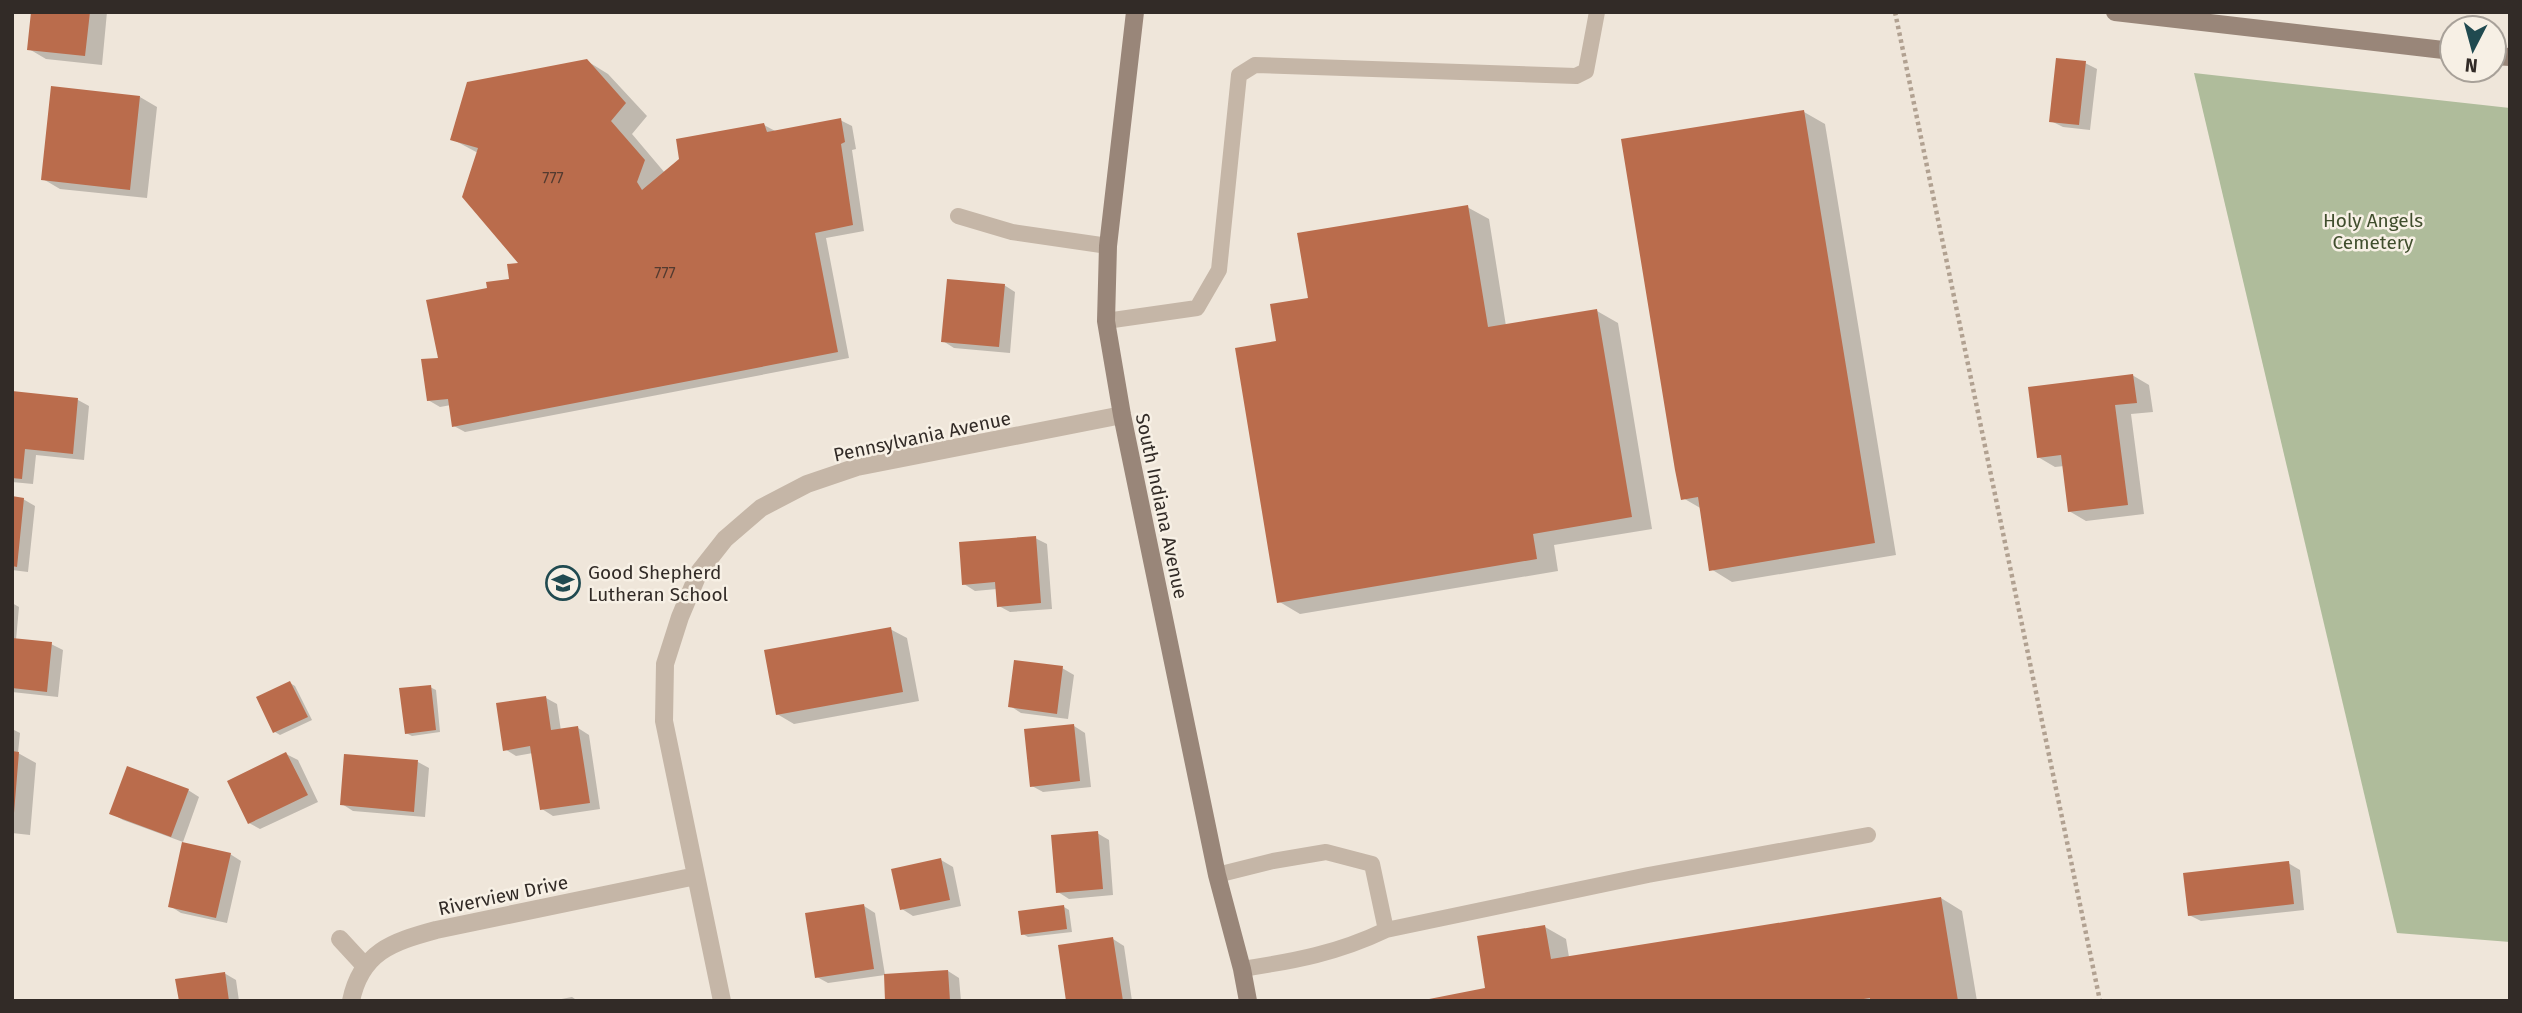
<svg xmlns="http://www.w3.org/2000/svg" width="2522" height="1013" viewBox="0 0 2522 1013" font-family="'Fira Sans',sans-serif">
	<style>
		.green { fill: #afbc9b }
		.shadow { fill: #0003 }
		.building { fill: #ba6c4c }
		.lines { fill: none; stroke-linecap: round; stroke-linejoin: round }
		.path { stroke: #b1a191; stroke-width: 4.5; stroke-dasharray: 3.5 3.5; stroke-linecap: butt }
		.lane { stroke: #c5b6a7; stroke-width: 16 }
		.street { stroke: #c5b6a7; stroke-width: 18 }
		.secondary { stroke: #998679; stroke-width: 18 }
		.labels { text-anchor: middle; stroke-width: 5; stroke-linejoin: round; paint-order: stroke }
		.number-label { font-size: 16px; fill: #543b30 }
		.park-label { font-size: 19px; fill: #404e2d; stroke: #f7f0e5 }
		.street-label { font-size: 19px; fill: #322b27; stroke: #f7f0e5 }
		.poi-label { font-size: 19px; fill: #322b27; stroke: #f7f0e5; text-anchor: start }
	</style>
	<rect width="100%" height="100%" fill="#efe6da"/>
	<path class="green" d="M 2194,73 L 2510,108 L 2510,942 L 2397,933 Z"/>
	<path class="shadow" d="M 33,12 L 107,12 L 102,65 L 46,59 L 29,49 Z
		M 587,61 L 608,74 L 647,116 L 632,134 L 665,173 L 764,125 L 777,132 L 840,120 L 852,126 L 856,149 L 852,150 L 864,231 L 826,238 L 849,358 L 465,432 L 454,426 L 451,405 L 440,407 L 428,400 L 440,359 L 489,290 L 511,281 L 521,264 L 478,153 L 452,139 Z
		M 2085,63 L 2097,69 L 2090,130 L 2063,127 L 2051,121 Z
		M 140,97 L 157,107 L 147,198 L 60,189 L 43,179 Z
		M 1804,112 L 1825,124 L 1896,555 L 1732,582 L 1711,569 L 1702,509 L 1683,498 Z
		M 1467,207 L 1489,219 L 1506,326 L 1597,311 L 1618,323 L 1652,529 L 1554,545 L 1558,571 L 1300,614 L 1278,601 L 1278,343 L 1310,299 Z
		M 1004,285 L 1015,292 L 1010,353 L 954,348 L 943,341 Z
		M 2132,375 L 2149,385 L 2153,412 L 2131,414 L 2144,514 L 2086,521 L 2069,511 L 2064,466 L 2055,467 L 2038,457 Z
		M 12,393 L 78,400 L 89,406 L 84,460 L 36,455 L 33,484 L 12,482 Z
		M 12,498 L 23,499 L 35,506 L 28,572 L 12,570 Z
		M 1035,538 L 1047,544 L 1052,609 L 1010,612 L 999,606 L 997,589 L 975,591 L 964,584 Z
		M 12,603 L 19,607 L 16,640 L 51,644 L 63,650 L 58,697 L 12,692 Z
		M 890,629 L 907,638 L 919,701 L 794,724 L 777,714 Z
		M 1062,668 L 1074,675 L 1068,719 L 1021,713 L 1010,706 Z
		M 290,683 L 295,686 L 312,720 L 280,735 L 275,732 Z
		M 430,687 L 436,690 L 440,732 L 412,736 L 406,733 Z
		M 546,698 L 557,704 L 561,731 L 578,728 L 589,735 L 600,809 L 553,816 L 542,809 L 533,753 L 516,756 L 505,749 Z
		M 1074,726 L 1085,733 L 1091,787 L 1043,792 L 1032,786 Z
		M 12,729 L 20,733 L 18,753 L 36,763 L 30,835 L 12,833 Z
		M 286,754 L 298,760 L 318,802 L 260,829 L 249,823 Z
		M 418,762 L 429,768 L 425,817 L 353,811 L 342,804 Z
		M 188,790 L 199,797 L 183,842 L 123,820 L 111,813 Z
		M 1097,833 L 1109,840 L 1113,895 L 1069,899 L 1058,892 Z
		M 230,854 L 241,861 L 227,923 L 181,913 L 170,906 Z
		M 941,860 L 953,867 L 961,906 L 913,916 L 902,909 Z
		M 2288,863 L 2300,870 L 2304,910 L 2201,921 L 2189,915 Z
		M 1941,898 L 1962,911 L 1977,1001 L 1420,1001 L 1487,990 L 1545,927 L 1566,939 L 1569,957 Z
		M 864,906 L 875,913 L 885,975 L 828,983 L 817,977 Z
		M 1064,907 L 1069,910 L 1072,932 L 1028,937 L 1023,934 Z
		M 1113,939 L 1124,946 L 1132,1001 L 1068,1001 Z
		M 948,971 L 959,978 L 961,1001 L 887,1001 Z
		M 224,973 L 236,980 L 239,1001 L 181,1001 Z
		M 572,997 L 578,1001 L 551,1001 Z"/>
	<path class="building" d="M 31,12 L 90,12 L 85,56 L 27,50 Z
		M 2056,58 L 2086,61 L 2079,125 L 2049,122 Z
		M 587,59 L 626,103 L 611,121 L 645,160 L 637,182 L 642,190 L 679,159 L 676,139 L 764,123 L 767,132 L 841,118 L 845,142 L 841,144 L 853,225 L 815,233 L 838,352 L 452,427 L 448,399 L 427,401 L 421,359 L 438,358 L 426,300 L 487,288 L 486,282 L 509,279 L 507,264 L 518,263 L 462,197 L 478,148 L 450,140 L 467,82 Z
		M 51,86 L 140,96 L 130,190 L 41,180 Z
		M 1804,110 L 1875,543 L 1709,571 L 1698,497 L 1681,500 L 1675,470 L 1621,139 Z
		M 1468,205 L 1488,327 L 1597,309 L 1632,517 L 1533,534 L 1537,559 L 1277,603 L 1235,348 L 1276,341 L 1270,304 L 1308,298 L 1297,233 Z
		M 947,279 L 1005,284 L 999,347 L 941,342 Z
		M 2133,374 L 2137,403 L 2115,405 L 2128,505 L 2068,512 L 2061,455 L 2037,458 L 2028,387 Z
		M 12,391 L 78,398 L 73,454 L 25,449 L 22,479 L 12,478 Z
		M 12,496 L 24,498 L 17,567 L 12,566 Z
		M 1036,536 L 1041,603 L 997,607 L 995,582 L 962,585 L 959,542 Z
		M 891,627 L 903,692 L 776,715 L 764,650 Z
		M 12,638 L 52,642 L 47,692 L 12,688 Z
		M 1014,660 L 1063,666 L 1057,714 L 1008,707 Z
		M 290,681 L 308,717 L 273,733 L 256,697 Z
		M 431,685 L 436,730 L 405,734 L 399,688 Z
		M 546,696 L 551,730 L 578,726 L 590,803 L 540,810 L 530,746 L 503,751 L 496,703 Z
		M 1074,724 L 1080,781 L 1030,787 L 1024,729 Z
		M 12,751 L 19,752 L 14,813 L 12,813 Z
		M 286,752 L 308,795 L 248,824 L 227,781 Z
		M 344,754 L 418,760 L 414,812 L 340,805 Z
		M 127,766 L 189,789 L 171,837 L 109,814 Z
		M 1098,831 L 1103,889 L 1056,893 L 1051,835 Z
		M 182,842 L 231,853 L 216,918 L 168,907 Z
		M 941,858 L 950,900 L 900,910 L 891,869 Z
		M 2289,861 L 2294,904 L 2188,916 L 2183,873 Z
		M 1941,897 L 1958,1001 L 1870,1001 L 1870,998 L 1851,1001 L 1419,1001 L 1485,988 L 1477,936 L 1545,925 L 1551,959 Z
		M 864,904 L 874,969 L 815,978 L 805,913 Z
		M 1064,905 L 1067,929 L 1021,935 L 1018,911 Z
		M 1113,937 L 1123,1001 L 1066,1001 L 1058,945 Z
		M 948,970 L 950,1001 L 885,1001 L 884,974 Z
		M 225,972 L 229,1001 L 179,1001 L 175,979 Z"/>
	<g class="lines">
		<path class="path" d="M 1895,12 L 2100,1001"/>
		<path class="lane" d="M 958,216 L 1012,232 L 1108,246
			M 1106,321 L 1197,308 L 1219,270 L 1239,75 L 1255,65 L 1576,76 L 1586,71 L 1597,12
			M 1217,875 L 1273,861 L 1326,852 L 1372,864 L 1386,930 C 1338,953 1295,961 1242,969
			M 1386,930 L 1648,875 L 1868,835"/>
		<path class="street" d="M 340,939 L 364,965
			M 351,1001 C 361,952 392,942 436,930 L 696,876
			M 722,1001 L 664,721 L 665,664 L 680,617 L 699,572 L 725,539 L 761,508 L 807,484 L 857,467 L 1122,415"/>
		<path class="secondary" d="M 1135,12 L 1108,246 L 1106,321 L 1122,415 L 1217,875 L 1242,969 L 1248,1001
			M 2115,12 L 2452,51
			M 2494,56 L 2510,57"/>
	</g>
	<defs>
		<g id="school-ring" transform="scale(1.75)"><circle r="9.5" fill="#f7f0e5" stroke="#204a50" stroke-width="1.5"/><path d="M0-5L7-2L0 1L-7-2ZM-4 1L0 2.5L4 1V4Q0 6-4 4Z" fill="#204a50"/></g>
	</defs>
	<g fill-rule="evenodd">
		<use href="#school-ring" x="563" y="583"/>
	</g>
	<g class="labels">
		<g class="number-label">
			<text x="553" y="184">777</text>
			<text x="665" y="279">777</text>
		</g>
		<g class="park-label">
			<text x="2373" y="227">Holy Angels<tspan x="2373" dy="22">Cemetery</tspan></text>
		</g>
		<g class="street-label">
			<text transform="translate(922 436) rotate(-12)" y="7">Pennsylvania Avenue</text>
			<text transform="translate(1162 506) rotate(78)" y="7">South Indiana Avenue</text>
			<text transform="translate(503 895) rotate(-12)" y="7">Riverview Drive</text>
		</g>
		<g class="poi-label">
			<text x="588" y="579">Good Shepherd<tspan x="588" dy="22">Lutheran School</tspan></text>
		</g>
	</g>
	<rect width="2522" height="1013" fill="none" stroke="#322b27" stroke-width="28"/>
	<g transform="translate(2473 49) rotate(186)"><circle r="33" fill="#f7f0e5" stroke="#a8a199" stroke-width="2"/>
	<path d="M0-5L12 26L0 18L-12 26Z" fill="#204a50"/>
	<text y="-10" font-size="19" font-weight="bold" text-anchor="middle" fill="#322b27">N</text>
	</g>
</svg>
